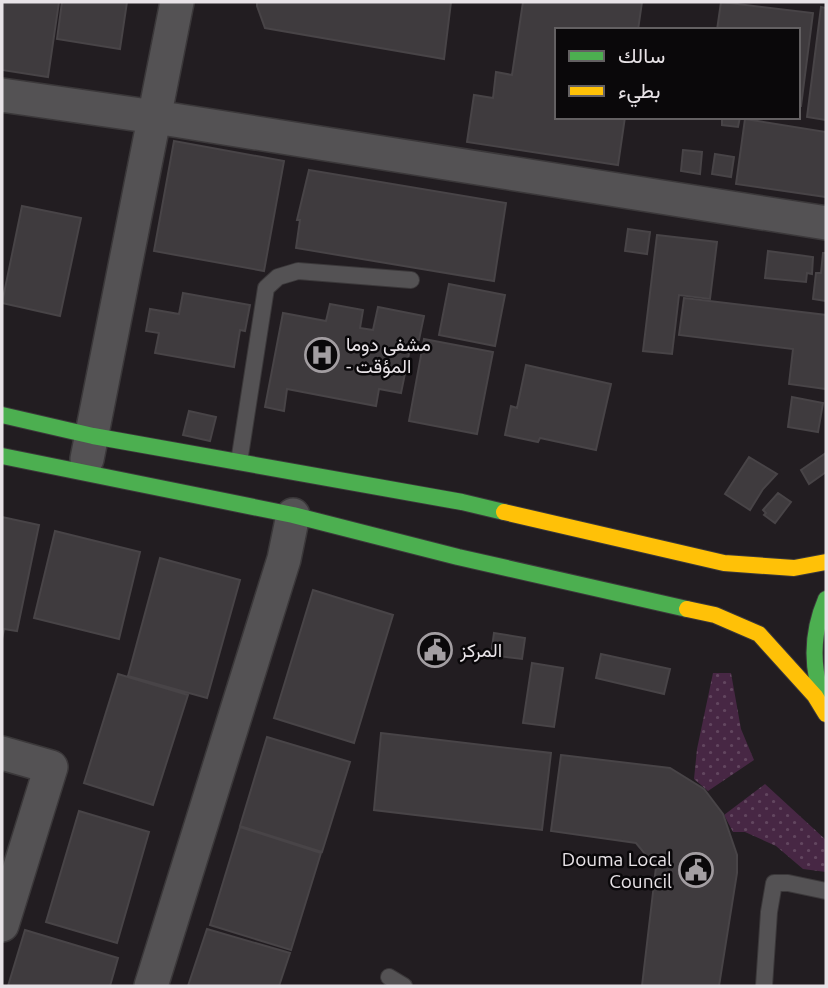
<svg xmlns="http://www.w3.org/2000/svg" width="828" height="988" viewBox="0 0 828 988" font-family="Ubuntu,Vazirmatn,sans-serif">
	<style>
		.garden { fill: url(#garden-dots) }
		.building { fill: #3f3b3e; stroke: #484447; stroke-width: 2 }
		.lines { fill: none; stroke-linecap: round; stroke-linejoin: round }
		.lane-casing { stroke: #3b383a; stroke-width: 18 }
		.street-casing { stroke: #3b383a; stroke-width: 36 }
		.fast-casing { stroke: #3b383a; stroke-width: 18 }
		.slow-casing { stroke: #3b383a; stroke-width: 18 }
		.lane { stroke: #545254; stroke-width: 16 }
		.street { stroke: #545254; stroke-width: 33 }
		.fast { stroke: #4caf50; stroke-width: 16 }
		.slow { stroke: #ffc107; stroke-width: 16 }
		.labels { text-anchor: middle; stroke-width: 5; stroke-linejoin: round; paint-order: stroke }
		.poi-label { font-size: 19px; fill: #e8e3e7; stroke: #0a080a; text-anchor: start }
	</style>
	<defs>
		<pattern id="garden-dots" width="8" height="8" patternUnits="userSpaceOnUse" patternTransform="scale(1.75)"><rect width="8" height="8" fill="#472744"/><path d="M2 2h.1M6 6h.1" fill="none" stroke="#62465f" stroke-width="1.8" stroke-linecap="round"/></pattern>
	</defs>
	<rect width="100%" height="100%" fill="#221d21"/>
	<path class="garden" d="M 713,673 L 731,673 L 741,729 L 754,760 L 708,791 L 694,779 L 697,749 Z
		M 765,784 L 826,840 L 826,872 L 803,869 L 776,846 L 745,832 L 733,832 L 724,815 Z"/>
	<path class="building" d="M 2,2 L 59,2 L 48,77 L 2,70 Z
		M 62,2 L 127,2 L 120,49 L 57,39 Z
		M 257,2 L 451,2 L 444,59 L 265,28 L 257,6 Z
		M 523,2 L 642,2 L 638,30 L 557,30 L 557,117 L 625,117 L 618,165 L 467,142 L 474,95 L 493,98 L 496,72 L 512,75 Z
		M 721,2 L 813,13 L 801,106 L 798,106 L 798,30 L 717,30 Z
		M 821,7 L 826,8 L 826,120 L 807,117 Z
		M 722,117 L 740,117 L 738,127 L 722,125 Z
		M 745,119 L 826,132 L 826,197 L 736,184 Z
		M 174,141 L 284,161 L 264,271 L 154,251 Z
		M 683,150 L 702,152 L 700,174 L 681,171 Z
		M 715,154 L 734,157 L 731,177 L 712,174 Z
		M 309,170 L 506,203 L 494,281 L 296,248 L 300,220 L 297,220 Z
		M 22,206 L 81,218 L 60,316 L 2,303 Z
		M 628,229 L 650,232 L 647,254 L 625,251 Z
		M 657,235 L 717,242 L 710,299 L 679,295 L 672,354 L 643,351 Z
		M 768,251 L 813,257 L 812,274 L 807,273 L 806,282 L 765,278 Z
		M 823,253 L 826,253 L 826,301 L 813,299 L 816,273 L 821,273 Z
		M 449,284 L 505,295 L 495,346 L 439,335 Z
		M 183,293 L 250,305 L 245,331 L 240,330 L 234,367 L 155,353 L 159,333 L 146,331 L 150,309 L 179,314 Z
		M 684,298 L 826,315 L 826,389 L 789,384 L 793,349 L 679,335 Z
		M 330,304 L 363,310 L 360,328 L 373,330 L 378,307 L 424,316 L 419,340 L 412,339 L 401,393 L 379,389 L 376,406 L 287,389 L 284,411 L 265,407 L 283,313 L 326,321 Z
		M 424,339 L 493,352 L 477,434 L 409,421 Z
		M 526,365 L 611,384 L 596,450 L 540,438 L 538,442 L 505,435 L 511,406 L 517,408 Z
		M 792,397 L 823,403 L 818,432 L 788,427 Z
		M 189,411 L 216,417 L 210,441 L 183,435 Z
		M 826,453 L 826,472 L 809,484 L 801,470 Z
		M 749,457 L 777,474 L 763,489 L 750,510 L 725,494 Z
		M 778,493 L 791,502 L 775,523 L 764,515 L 766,513 L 763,510 Z
		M 2,517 L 39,525 L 17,631 L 4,629 L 2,639 Z
		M 55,531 L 140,552 L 119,639 L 34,618 Z
		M 160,558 L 240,580 L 207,698 L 128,676 Z
		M 313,590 L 393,615 L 354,743 L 274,718 Z
		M 494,633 L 525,638 L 522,659 L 491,655 Z
		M 601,654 L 670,669 L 664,694 L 596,678 Z
		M 532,663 L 563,668 L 554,727 L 523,723 Z
		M 118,674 L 188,695 L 153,805 L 84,783 Z
		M 381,733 L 551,753 L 542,830 L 374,810 Z
		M 267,737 L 350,762 L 322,852 L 240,826 Z
		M 561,755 L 670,768 L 704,789 L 723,814 L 737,855 L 737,873 L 719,986 L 642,986 L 656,867 L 636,843 L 551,831 Z
		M 79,811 L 149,832 L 117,943 L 46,922 Z
		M 240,827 L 321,853 L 291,950 L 210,925 Z
		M 207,929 L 290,953 L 279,986 L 188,986 Z
		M 25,930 L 118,958 L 110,986 L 8,986 Z"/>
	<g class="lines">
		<g class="lane-casing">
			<path id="lane" d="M 239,462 L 266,288 L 278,277 L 298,271 L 411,280
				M 389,977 L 404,986
				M 764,986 L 769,912 L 774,883 L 788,883 L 826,891"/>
		</g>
		<g class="street-casing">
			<path id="street" d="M 2,95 L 155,117 L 826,223
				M 87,459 L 177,2
				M 2,753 L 51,767 L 2,925
				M 151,986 L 284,559 L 293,515"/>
		</g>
		<g class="fast-casing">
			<path id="fast" d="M 2,415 L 93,436 L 462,502 L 504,512
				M 2,456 L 293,515 L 458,557 L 687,609
				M 825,705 C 811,670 811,634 826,599"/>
		</g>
		<g class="slow-casing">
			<path id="slow" d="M 504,512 L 724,563 L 794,568 L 826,562
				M 687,609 L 715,615 L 759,634 L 815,696 L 826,714"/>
		</g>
		<use href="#lane" class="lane"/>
		<use href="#street" class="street"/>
		<use href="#fast" class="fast"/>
		<use href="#slow" class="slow"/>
	</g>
	<defs>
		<g id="hospital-ring" transform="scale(1.75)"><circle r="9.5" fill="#0a080a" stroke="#a39ea2" stroke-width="1.5"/><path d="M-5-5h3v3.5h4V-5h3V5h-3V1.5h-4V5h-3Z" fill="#a39ea2"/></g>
		<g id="civic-ring" transform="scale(1.75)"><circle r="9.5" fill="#0a080a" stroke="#a39ea2" stroke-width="1.5"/><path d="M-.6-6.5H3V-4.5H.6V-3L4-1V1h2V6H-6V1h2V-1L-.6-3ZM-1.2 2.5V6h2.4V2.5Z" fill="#a39ea2"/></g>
	</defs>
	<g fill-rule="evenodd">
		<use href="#hospital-ring" x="322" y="355"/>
		<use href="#civic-ring" x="435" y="650"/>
		<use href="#civic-ring" x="696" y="870"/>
	</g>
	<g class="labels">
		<g class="poi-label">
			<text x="346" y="351">مشفى دوما<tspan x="346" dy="22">- المؤقت</tspan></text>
			<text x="460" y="657">المركز</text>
			<text x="672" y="866" text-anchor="end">Douma Local<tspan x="672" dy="22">Council</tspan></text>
		</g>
	</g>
	<rect width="828" height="988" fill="none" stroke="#e8e3e7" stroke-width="7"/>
	<rect x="555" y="28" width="245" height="91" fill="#0a080a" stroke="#636062" stroke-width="2"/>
	<rect x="569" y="51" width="35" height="10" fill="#4caf50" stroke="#636062" stroke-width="2"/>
	<text x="618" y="63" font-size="21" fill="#e8e3e7">سالك</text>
	<rect x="569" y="86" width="35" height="10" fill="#ffc107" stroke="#636062" stroke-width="2"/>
	<text x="618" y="98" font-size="21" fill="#e8e3e7">بطيء</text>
</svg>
